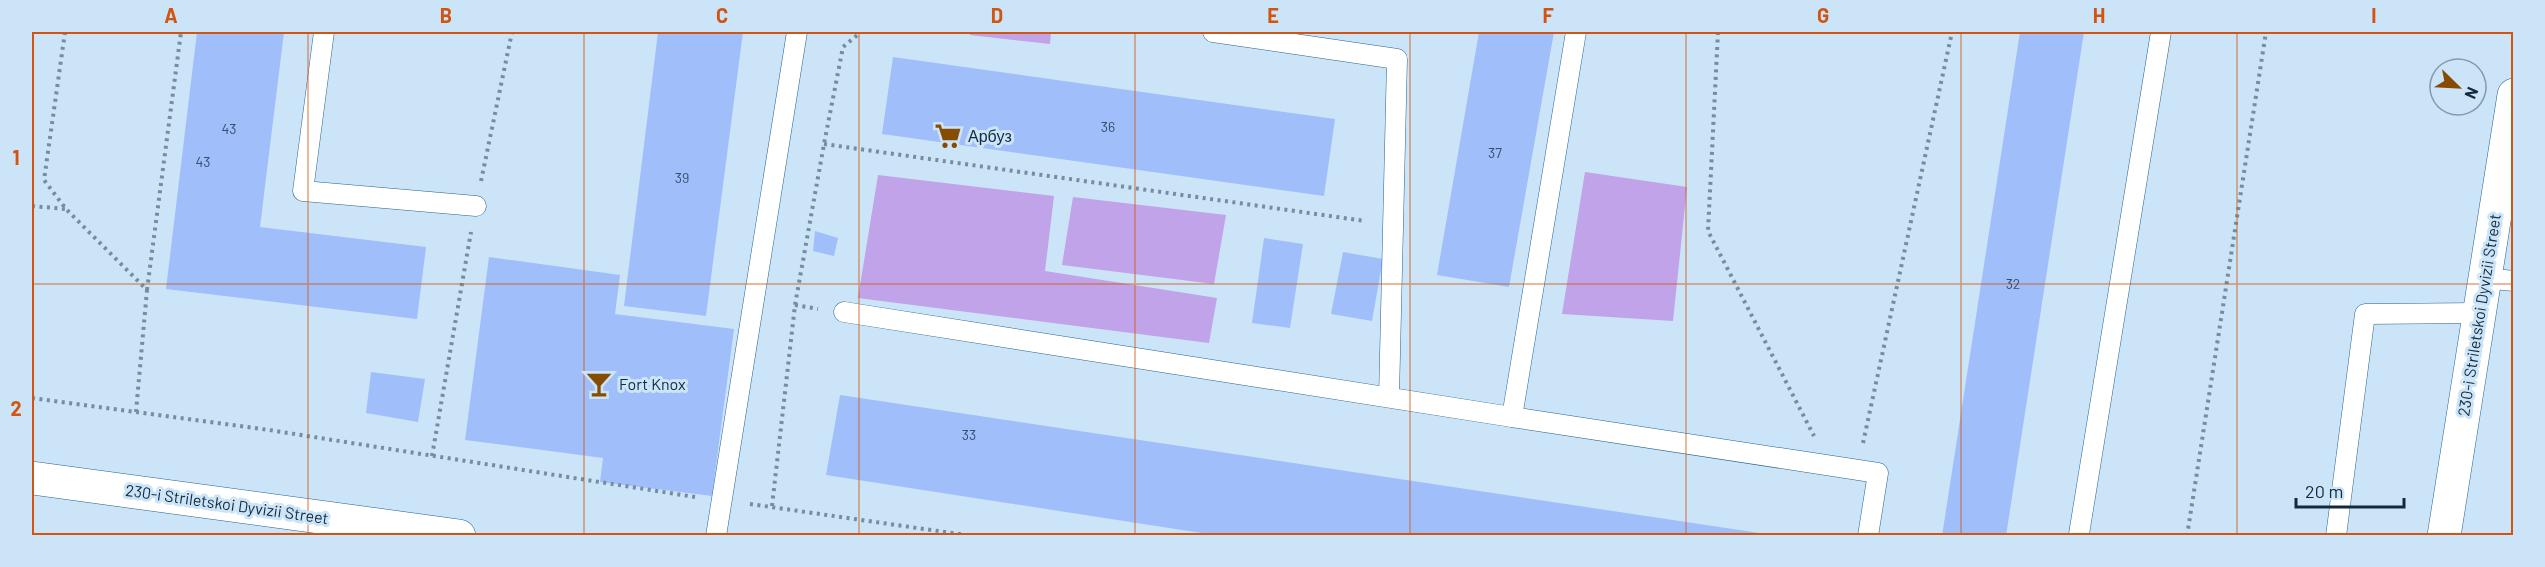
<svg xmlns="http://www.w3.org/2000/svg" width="2545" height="567" viewBox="0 0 2545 567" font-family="Barlow,sans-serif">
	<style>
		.green { fill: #c0a3e8 }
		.building { fill: #a0bffa }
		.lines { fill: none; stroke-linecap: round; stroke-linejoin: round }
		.lane-casing { stroke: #29638d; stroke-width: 21 }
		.secondary-casing { stroke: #29638d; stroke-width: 34 }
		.path { stroke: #758da0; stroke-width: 4; stroke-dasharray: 3 4.5; stroke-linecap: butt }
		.lane { stroke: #fff; stroke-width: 20 }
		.secondary { stroke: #fff; stroke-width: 33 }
		.grid { fill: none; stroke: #d25411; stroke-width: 1.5; stroke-opacity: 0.55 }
		.labels { text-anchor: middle; stroke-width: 6; stroke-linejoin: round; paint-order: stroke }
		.number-label { font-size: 14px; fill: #354f6c }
		.poi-label { font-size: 16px; fill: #112a3c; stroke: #cce4f7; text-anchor: start }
		.street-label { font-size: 16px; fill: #112a3c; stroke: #cce4f7 }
		.neatline { fill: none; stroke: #d25411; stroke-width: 2 }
		.grid-label { font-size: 20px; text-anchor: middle; font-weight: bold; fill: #d25411 }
	</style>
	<rect width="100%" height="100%" fill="#cce4f7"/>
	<path class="green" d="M 970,32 L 1051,32 L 1050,44 L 970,35 Z
		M 1585,172 L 1687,187 L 1673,321 L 1562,314 Z
		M 878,175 L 1054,196 L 1045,271 L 1217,298 L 1209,343 L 858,298 Z
		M 1073,197 L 1226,215 L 1214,284 L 1062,265 Z"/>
	<path class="building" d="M 197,32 L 284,32 L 260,227 L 426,247 L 417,319 L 166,289 Z
		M 658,32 L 743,32 L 706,316 L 624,306 Z
		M 1479,32 L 1554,32 L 1509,287 L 1437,275 Z
		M 2020,32 L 2084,32 L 2006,536 L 1942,536 Z
		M 893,57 L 1335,119 L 1324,196 L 882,134 Z
		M 815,231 L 838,238 L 834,256 L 813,251 Z
		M 1264,238 L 1303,244 L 1290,328 L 1252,323 Z
		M 1343,252 L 1383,259 L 1372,321 L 1331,314 Z
		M 489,257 L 620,275 L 615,314 L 734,329 L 712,496 L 600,482 L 603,458 L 465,440 Z
		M 371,372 L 425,379 L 418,422 L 366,413 Z
		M 840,395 L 1766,534 L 1766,536 L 1221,536 L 826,475 Z"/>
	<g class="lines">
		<g class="lane-casing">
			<path id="lane" d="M 324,32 L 303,191 L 476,206
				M 1213,32 L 1397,59 L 1389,397
				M 1576,32 L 1512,417 L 1878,473 L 1868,536
				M 2484,278 L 2514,281
				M 844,312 L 1512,417
				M 2079,534 L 2161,32
				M 716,536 L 797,32
				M 2336,536 L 2365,314 L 2479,313"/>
		</g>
		<g class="secondary-casing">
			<path id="secondary" d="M 32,478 L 459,536
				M 2444,536 L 2514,95"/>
		</g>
		<path class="path" d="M 65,32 L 44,180 L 66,209 L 147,290 L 136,412
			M 1718,32 L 1708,231 L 1814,436
			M 824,144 L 1365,221
			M 481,181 L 512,32
			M 32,206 L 66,209
			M 147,290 L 181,32
			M 795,305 L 818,309
			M 32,398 L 269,430 L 695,497
			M 1863,443 L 1952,32
			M 432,456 L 471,232
			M 750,504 L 973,536
			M 772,506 L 795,305 L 824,144 L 843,47 L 861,32
			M 2187,536 L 2266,32"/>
		<use href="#lane" class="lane"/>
		<use href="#secondary" class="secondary"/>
	</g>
	<path class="grid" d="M 308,32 L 308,536M 584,32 L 584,536M 859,32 L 859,536M 1135,32 L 1135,536M 1410,32 L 1410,536M 1686,32 L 1686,536M 1961,32 L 1961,536M 2237,32 L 2237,536M 32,284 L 2514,284"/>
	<defs>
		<g id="supermarket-bare" transform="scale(2.07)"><path d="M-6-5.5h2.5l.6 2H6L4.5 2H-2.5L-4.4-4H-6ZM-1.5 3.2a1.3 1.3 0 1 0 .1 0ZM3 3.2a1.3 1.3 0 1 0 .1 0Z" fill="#864d02" stroke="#cce4f7" stroke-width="2.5" paint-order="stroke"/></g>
		<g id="bar-bare" transform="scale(2.07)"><path d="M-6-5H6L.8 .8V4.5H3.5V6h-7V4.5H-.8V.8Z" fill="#864d02" stroke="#cce4f7" stroke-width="2.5" paint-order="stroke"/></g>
	</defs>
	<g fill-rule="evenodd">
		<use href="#supermarket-bare" x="948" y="136"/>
		<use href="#bar-bare" x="599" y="384"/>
	</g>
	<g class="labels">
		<g class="number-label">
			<text x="1108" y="132">36</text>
			<text x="229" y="134">43</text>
			<text x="1495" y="158">37</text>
			<text x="203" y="167">43</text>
			<text x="682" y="183">39</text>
			<text x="2013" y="289">32</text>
			<text x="969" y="440">33</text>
		</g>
		<g class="poi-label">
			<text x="968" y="142">Арбуз</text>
			<text x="619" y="390">Fort Knox</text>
		</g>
		<g class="street-label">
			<text transform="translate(2479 315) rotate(-81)" y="6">230-i Striletskoi Dyvizii Street</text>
			<text transform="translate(227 504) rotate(8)" y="6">230-i Striletskoi Dyvizii Street</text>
		</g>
	</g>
	<rect width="2545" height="567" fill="none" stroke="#cce4f7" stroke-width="66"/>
	<g transform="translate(2458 87) rotate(114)"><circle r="28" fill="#cce4f7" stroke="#819aac" stroke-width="1.5"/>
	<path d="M0-4.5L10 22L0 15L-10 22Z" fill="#864d02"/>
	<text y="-9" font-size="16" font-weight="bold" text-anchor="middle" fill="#112a3c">N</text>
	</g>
	<path d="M2296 498v9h108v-9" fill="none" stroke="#112a3c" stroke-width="3"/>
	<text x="2305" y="498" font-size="18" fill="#112a3c" stroke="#cce4f7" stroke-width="4.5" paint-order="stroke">20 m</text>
	<rect x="33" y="33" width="2479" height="501" class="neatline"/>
	<g class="grid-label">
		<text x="171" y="23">A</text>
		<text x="446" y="23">B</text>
		<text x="722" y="23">C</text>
		<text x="997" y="23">D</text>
		<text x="1273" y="23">E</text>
		<text x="1548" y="23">F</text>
		<text x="1823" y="23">G</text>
		<text x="2099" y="23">H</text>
		<text x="2374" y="23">I</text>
		<text x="16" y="165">1</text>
		<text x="16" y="416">2</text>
	</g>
</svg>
